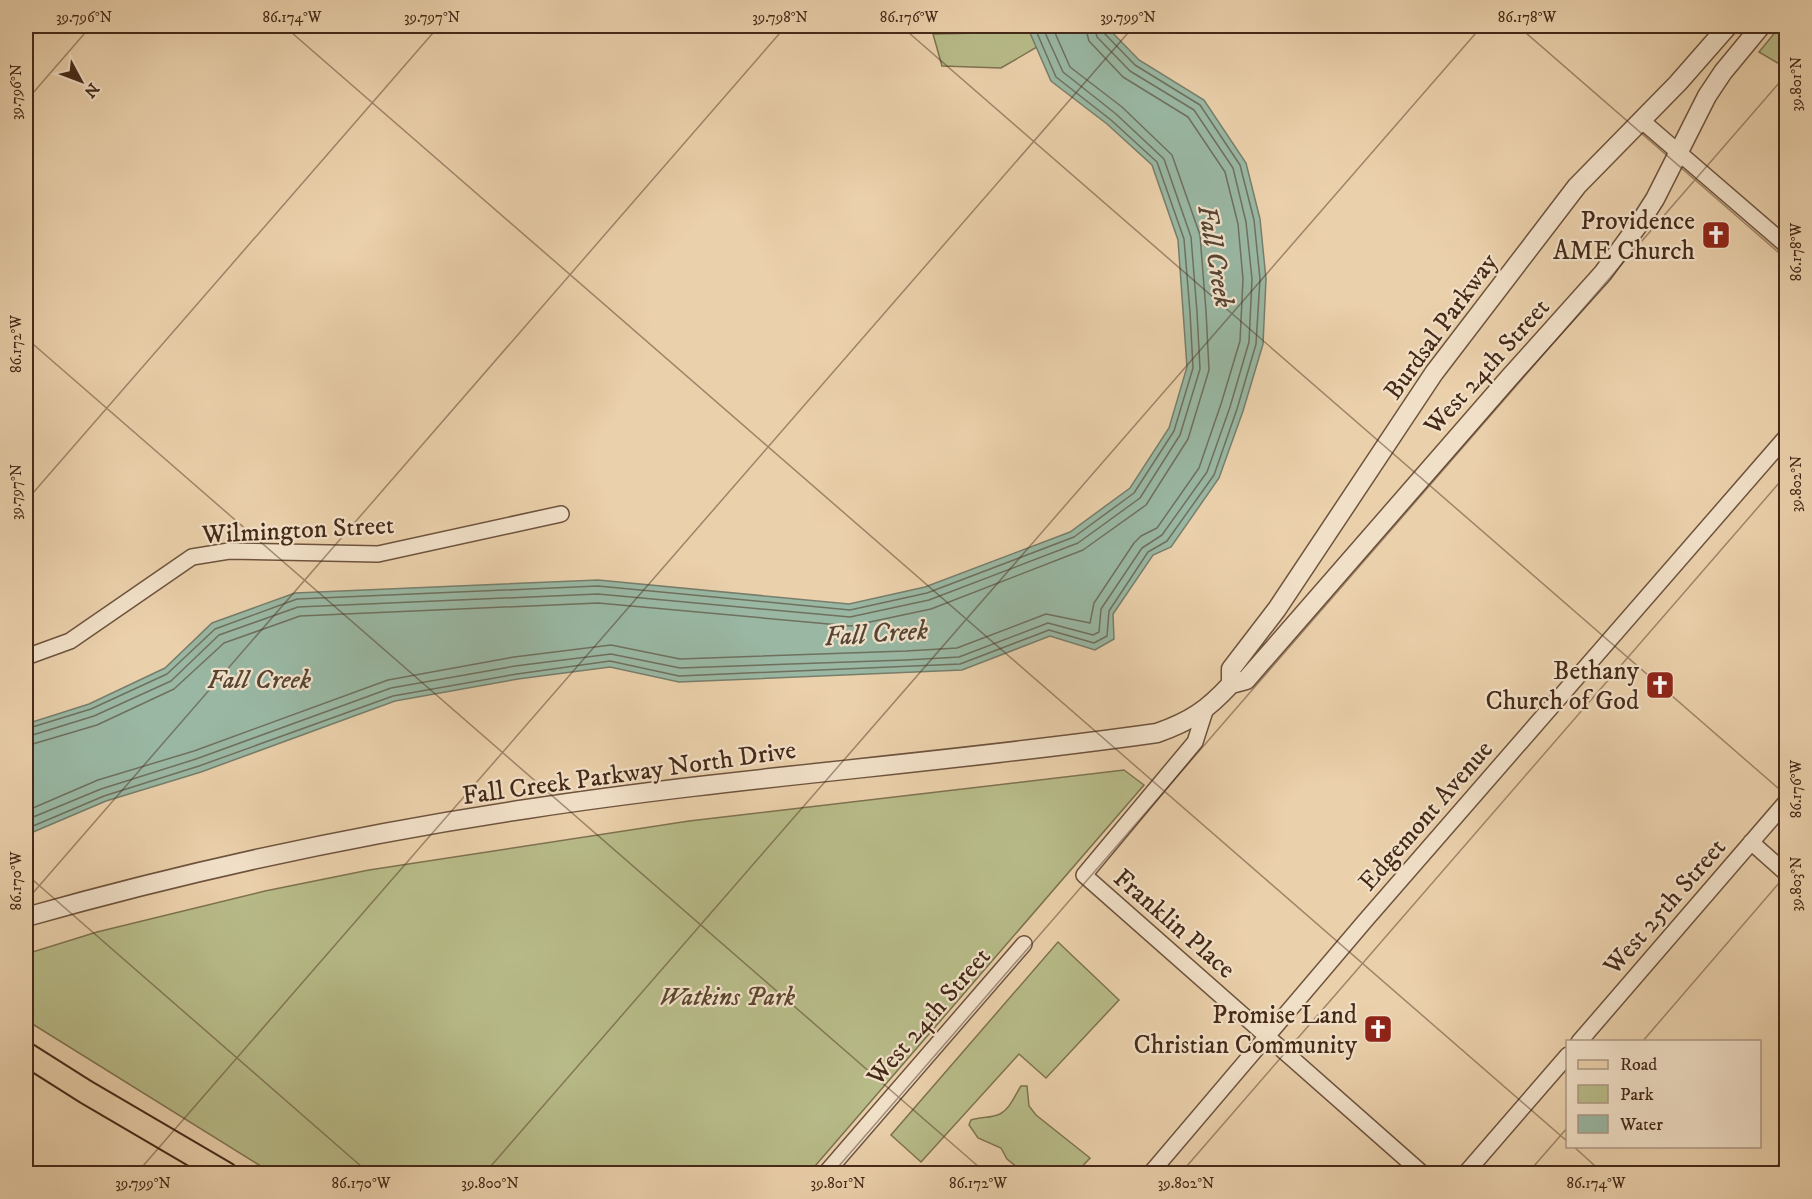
<svg xmlns="http://www.w3.org/2000/svg" width="1812" height="1199" viewBox="0 0 1812 1199" font-family="'IM FELL DW Pica',serif">
	<style>
		.green { fill: #b7bb88; stroke: #7e7250; stroke-width: 1.5 }
		.water { fill: #99b7a3; stroke: #777e6b; stroke-width: 1.5 }
		.lines { fill: none; stroke-linecap: round; stroke-linejoin: round }
		.shore { stroke: #6f705e; stroke-width: 1.5 }
		.minor-casing { stroke: #6e533d; stroke-width: 18 }
		.tertiary-casing { stroke: #6e533d; stroke-width: 21 }
		.primary-casing { stroke: #452918; stroke-width: 26 }
		.minor { stroke: #f1e0c8; stroke-width: 15 }
		.tertiary { stroke: #f1e0c8; stroke-width: 18 }
		.primary { stroke: #ead0ab; stroke-width: 22 }
		.ticks { fill: none; stroke: #452918; stroke-width: 1.5; stroke-opacity: 0.45 }
		.labels { text-anchor: middle; stroke-width: 4.5; stroke-linejoin: round; paint-order: stroke }
		.poi-label { font-size: 26px; fill: #452918; stroke: #f1e0c8; text-anchor: end }
		.street-label { font-size: 26px; fill: #452918; stroke: #f1e0c8 }
		.park-label { font-size: 26px; font-style: italic; fill: #5c462e; stroke: #f1e0c8 }
		.water-label { font-size: 27px; font-style: italic; fill: #564534; stroke: #f1e0c8 }
		.neatline { fill: none; stroke: #452918; stroke-width: 2 }
		.ticks-label { font-size: 15px; text-anchor: middle; fill: #452918 }
	</style>
	<rect width="100%" height="100%" fill="#ead0ab"/>
	<filter id="stains"><feTurbulence type="fractalNoise" baseFrequency=".00333" numOctaves="4"/><feColorMatrix values="0 0 0 0 .2 0 0 0 0 .09 0 0 0 0 .02 0 0 0 .5 -.17"/></filter>
	<radialGradient id="worn" r=".72"><stop offset=".6" stop-color="#630" stop-opacity="0"/><stop offset="1" stop-color="#630" stop-opacity=".3"/></radialGradient>
	<path class="green" d="M 980,26 L 1027,26 L 1037,47 L 1001,68 L 942,66 L 933,34 L 982,33 Z
		M 1777,30 L 1786,32 L 1786,46 L 1781,46 L 1781,53 L 1786,54 L 1786,68 L 1759,52 Z
		M 1124,770 L 1144,785 L 809,1173 L 272,1173 L 26,1020 L 26,954 L 97,932 L 265,891 L 369,870 L 689,821 Z
		M 1058,942 L 1119,1000 L 1046,1078 L 1019,1054 L 921,1162 L 891,1135 Z
		M 1021,1086 L 1027,1086 L 1029,1106 L 1036,1115 L 1090,1158 L 1076,1173 L 1024,1173 L 1007,1159 L 1001,1148 L 978,1138 L 969,1125 L 971,1120 C 980,1117 992,1118 1000,1114 C 1010,1109 1015,1095 1021,1086 Z"/>
	<path class="water" d="M 1027,26 L 1106,26 L 1139,60 L 1204,100 L 1246,163 L 1260,219 L 1266,279 L 1263,344 L 1243,411 L 1219,478 L 1171,547 L 1153,555 L 1113,614 L 1114,639 L 1095,650 L 1050,636 L 962,670 L 679,682 L 610,667 L 518,679 L 395,701 L 201,772 L 106,801 L 26,835 L 26,724 L 89,704 L 165,668 L 212,623 L 295,593 L 598,580 L 849,604 L 925,587 L 1070,532 L 1130,488 L 1169,428 L 1187,367 L 1178,240 L 1152,165 L 1107,124 L 1051,81 Z"/>
	<g class="lines">
		<path class="shore" d="M 26,729 L 91,709 L 167,674 L 215,629 L 297,599 L 598,586 L 850,610 L 927,593 L 1074,537 L 1134,493 L 1174,431 L 1193,368 L 1190,312 L 1184,239 L 1157,162 L 1111,120 L 1056,77 L 1034,26
			M 26,737 L 94,716 L 171,681 L 219,635 L 298,607 L 598,594 L 850,617 L 929,600 L 1078,543 L 1140,498 L 1180,435 L 1200,369 L 1197,312 L 1191,237 L 1164,159 L 1116,114 L 1063,72 L 1042,26
			M 26,746 L 97,725 L 174,689 L 224,643 L 300,616 L 598,603 L 851,626 L 931,609 L 1083,550 L 1146,505 L 1188,439 L 1209,370 L 1206,311 L 1200,235 L 1172,155 L 1122,107 L 1070,67 L 1052,26
			M 26,811 L 98,780 L 194,751 L 388,680 L 514,657 L 611,645 L 680,659 L 906,651 L 957,648 L 1046,614 L 1090,623 L 1094,603 L 1134,543 L 1141,536 L 1157,528 L 1199,468 L 1221,404 L 1240,341 L 1243,279 L 1238,224 L 1225,172 L 1188,117 L 1123,77 L 1089,41 L 1085,26
			M 26,820 L 101,789 L 196,759 L 391,688 L 515,666 L 611,654 L 680,668 L 906,660 L 959,657 L 1048,623 L 1093,635 L 1099,632 L 1101,609 L 1142,548 L 1162,535 L 1207,472 L 1230,407 L 1249,342 L 1252,279 L 1246,222 L 1233,168 L 1194,110 L 1130,71 L 1097,37 L 1094,26
			M 26,829 L 104,796 L 199,766 L 393,696 L 517,674 L 610,661 L 679,676 L 960,664 L 1049,630 L 1094,643 L 1107,636 L 1109,611 L 1148,552 L 1167,541 L 1214,475 L 1237,409 L 1256,344 L 1260,279 L 1254,220 L 1240,165 L 1200,105 L 1135,65 L 1103,32 L 1101,26"/>
		<g class="minor-casing">
			<path id="minor" d="M 1641,120 L 1786,245
				M 26,657 L 70,641 L 192,557 L 229,551 L 378,554 L 561,514
				M 1205,711 L 1195,742 L 1084,875 L 1423,1174
				M 1751,842 L 1786,873
				M 1579,1042 L 1786,802
				M 825,1174 L 1024,944
				M 1150,1174 L 1365,921 L 1786,437
				M 1465,1174 L 1568,1055
				M 1782,1174 L 1786,1168"/>
		</g>
		<g class="tertiary-casing">
			<path id="tertiary" d="M 1231,684 L 1246,680 L 1509,378 L 1603,273 L 1639,224 L 1655,199 L 1707,96 L 1723,72 L 1761,26
				M 1231,684 L 1231,669 L 1277,609 L 1434,373 L 1577,186 L 1678,83 L 1728,26
				M 26,917 C 189,871 359,834 527,809 C 736,777 947,763 1157,733 C 1191,721 1207,710 1231,684"/>
		</g>
		<g class="primary-casing">
			<path id="primary" d="M 26,1054 L 86,1092 L 226,1174"/>
		</g>
		<use href="#minor" class="minor"/>
		<use href="#tertiary" class="tertiary"/>
		<use href="#primary" class="primary"/>
	</g>
	<path class="ticks" d="M 284,26 L 1568,1142M 901,26 L 1786,795M 1518,26 L 1786,259M 26,101 L 91,26M 26,338 L 987,1174M 26,501 L 439,26M 26,874 L 370,1174M 26,901 L 786,26M 1642,1042 L 1786,875M 1573,1146 L 1604,1174M 136,1174 L 1134,26M 484,1174 L 1482,26M 832,1174 L 1786,75M 1180,1174 L 1786,475M 1527,1174 L 1568,1127"/>
	<defs>
		<g id="church-square" transform="scale(1.5)"><rect x="-9" y="-9" width="18" height="18" rx="4" fill="#8f2418" stroke="#f1e0c8"/><path d="M-1.2-6h2.4v3.5h3.3v2.4h-3.3V6h-2.4V-.1h-3.3v-2.4h3.3Z" fill="#fff"/></g>
	</defs>
	<g fill-rule="evenodd">
		<use href="#church-square" x="1716" y="235"/>
		<use href="#church-square" x="1660" y="685"/>
		<use href="#church-square" x="1378" y="1029"/>
	</g>
	<g class="labels">
		<g class="poi-label">
			<text x="1695" y="229">Providence<tspan x="1695" dy="30">AME Church</tspan></text>
			<text x="1639" y="679">Bethany<tspan x="1639" dy="30">Church of God</tspan></text>
			<text x="1357" y="1023">Promise Land<tspan x="1357" dy="30">Christian Community</tspan></text>
		</g>
		<g class="street-label">
			<text transform="translate(1440 326) rotate(-54)" y="9">Burdsal Parkway</text>
			<text transform="translate(1486 366) rotate(-48)" y="9">West 24th Street</text>
			<text transform="translate(298 529) rotate(-3)" y="9">Wilmington Street</text>
			<text transform="translate(629 772) rotate(-8)" y="9">Fall Creek Parkway North Drive</text>
			<text transform="translate(1425 815) rotate(-49)" y="9">Edgemont Avenue</text>
			<text transform="translate(1664 906) rotate(-49)" y="9">West 25th Street</text>
			<text transform="translate(1175 923) rotate(41)" y="9">Franklin Place</text>
			<text transform="translate(928 1016) rotate(-49)" y="9">West 24th Street</text>
		</g>
		<g class="park-label">
			<text x="727" y="1005">Watkins Park</text>
		</g>
		<g class="water-label">
			<text transform="translate(1216 256) rotate(80)" y="9">Fall Creek</text>
			<text transform="translate(876 633) rotate(-4)" y="9">Fall Creek</text>
			<text x="259" y="688">Fall Creek</text>
		</g>
	</g>
	<rect width="1812" height="1199" fill="none" stroke="#ead0ab" stroke-width="66"/>
	<rect x="1566" y="1040" width="195" height="108" fill="#f1e0c8" stroke="#ac9782" stroke-width="1.5"/>
	<rect x="1578" y="1060" width="30" height="9" fill="#ead0ab" stroke="#ac9782" stroke-width="1.5"/>
	<text x="1620" y="1070" font-size="18" fill="#452918">Road</text>
	<rect x="1578" y="1085" width="30" height="18" fill="#b7bb88" stroke="#ac9782" stroke-width="1.5"/>
	<text x="1620" y="1100" font-size="18" fill="#452918">Park</text>
	<rect x="1578" y="1115" width="30" height="18" fill="#99b7a3" stroke="#ac9782" stroke-width="1.5"/>
	<text x="1620" y="1130" font-size="18" fill="#452918">Water</text>
	<g transform="translate(81 81) rotate(131)" stroke="#f1e0c8" stroke-width="4.5" paint-order="stroke">
	<path d="M0-4.5L10 22L0 15L-10 22Z" fill="#452918"/>
	<text y="-9" font-size="16" font-weight="bold" text-anchor="middle" fill="#452918">N</text>
	</g>
	<rect x="33" y="33" width="1746" height="1133" class="neatline"/>
	<g class="ticks-label">
		<text x="84" y="22">39.796°N</text>
		<text x="292" y="22">86.174°W</text>
		<text x="432" y="22">39.797°N</text>
		<text x="780" y="22">39.798°N</text>
		<text x="909" y="22">86.176°W</text>
		<text x="1128" y="22">39.799°N</text>
		<text x="1527" y="22">86.178°W</text>
		<text transform="translate(1796 84) rotate(-90)" y="5">39.801°N</text>
		<text transform="translate(16 92) rotate(-90)" y="5">39.796°N</text>
		<text transform="translate(1796 252) rotate(-90)" y="5">86.178°W</text>
		<text transform="translate(16 344) rotate(-90)" y="5">86.172°W</text>
		<text transform="translate(1796 484) rotate(-90)" y="5">39.802°N</text>
		<text transform="translate(16 492) rotate(-90)" y="5">39.797°N</text>
		<text transform="translate(1796 789) rotate(-90)" y="5">86.176°W</text>
		<text transform="translate(16 881) rotate(-90)" y="5">86.170°W</text>
		<text transform="translate(1796 884) rotate(-90)" y="5">39.803°N</text>
		<text x="143" y="1188">39.799°N</text>
		<text x="361" y="1188">86.170°W</text>
		<text x="490" y="1188">39.800°N</text>
		<text x="838" y="1188">39.801°N</text>
		<text x="978" y="1188">86.172°W</text>
		<text x="1186" y="1188">39.802°N</text>
		<text x="1596" y="1188">86.174°W</text>
	</g>
	<rect width="100%" height="100%" filter="url(#stains)"/>
	<rect width="100%" height="100%" fill="url(#worn)"/>
</svg>
